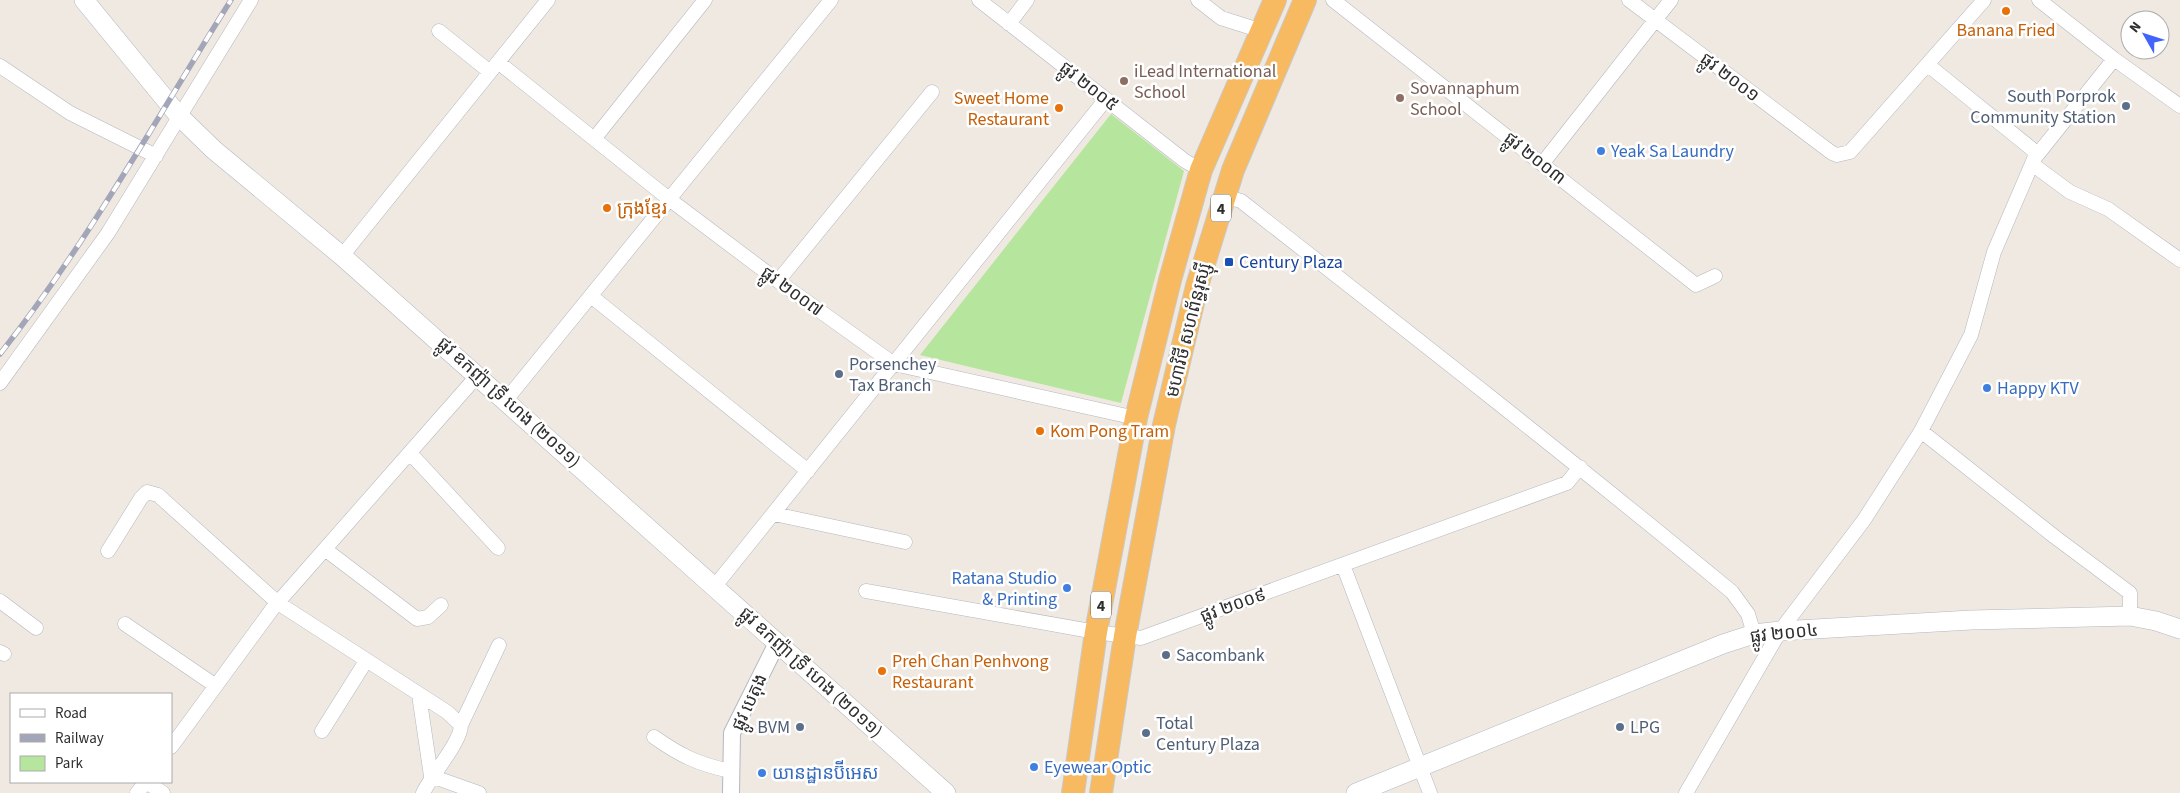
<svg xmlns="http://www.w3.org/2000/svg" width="2180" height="793" viewBox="0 0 2180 793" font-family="'Source Sans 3','Noto Sans Khmer',sans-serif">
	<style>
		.green { fill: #b6e59e }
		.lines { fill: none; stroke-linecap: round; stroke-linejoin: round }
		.minor-casing { stroke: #b4b7c1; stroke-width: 15 }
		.tertiary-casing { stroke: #b4b7c1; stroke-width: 18 }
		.secondary-casing { stroke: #b4b7c1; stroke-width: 20 }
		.trunk-casing { stroke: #c9c9c9; stroke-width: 24 }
		.minor { stroke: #fff; stroke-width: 14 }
		.tertiary { stroke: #fff; stroke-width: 16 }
		.secondary { stroke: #fff; stroke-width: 19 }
		.trunk { stroke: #f8ba60; stroke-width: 22 }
		.rail-casing { stroke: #a3a6b8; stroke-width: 5.5 }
		.rail { stroke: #fff; stroke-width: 4; stroke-dasharray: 11; stroke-linecap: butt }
		.food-dot { fill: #e8710a; stroke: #fff; stroke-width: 2 }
		.education-dot { fill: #8d6e63; stroke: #fff; stroke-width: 2 }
		.service-dot { fill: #5c6f8a; stroke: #fff; stroke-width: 2 }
		.shop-dot { fill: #3f7fe0; stroke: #fff; stroke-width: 2 }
		.transit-dot { fill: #1a4fb4; stroke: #fff; stroke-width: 2 }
		.labels { text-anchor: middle; stroke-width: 5; stroke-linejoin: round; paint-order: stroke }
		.shield { fill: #fff; stroke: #6d6d6d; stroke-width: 1 }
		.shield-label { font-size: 16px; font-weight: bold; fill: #2e2e2e }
		.food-label { font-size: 18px; fill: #c56008; stroke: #fff; text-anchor: start }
		.education-label { font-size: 18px; fill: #785e54; stroke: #fff; text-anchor: start }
		.street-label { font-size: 18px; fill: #2e2e2e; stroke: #fff }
		.service-label { font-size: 18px; fill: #4e5e75; stroke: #fff; text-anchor: start }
		.shop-label { font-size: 18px; fill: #366cbe; stroke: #fff; text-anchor: start }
		.transit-label { font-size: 18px; fill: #164399; stroke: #fff; text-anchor: start }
	</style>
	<rect width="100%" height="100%" fill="#efe9e1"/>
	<path class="green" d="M 1111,114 L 1184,171 L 1121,403 L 920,355 Z"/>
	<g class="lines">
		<g class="minor-casing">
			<path id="minor" d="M 979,0 L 1185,161 L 1201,170
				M 1198,0 L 1221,18 L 1262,31
				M 1333,0 L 1696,285 L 1715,276
				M 1629,0 L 1832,153 L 1837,155 L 1850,152 L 1984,0
				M 2039,0 L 2114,59 L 2180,106
				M 1009,24 L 1027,0
				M 439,31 L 490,72
				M 498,62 L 669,199 L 778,281 L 894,364 L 1136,418
				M 1928,65 L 2038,154
				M 0,66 L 70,113 L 156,156
				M 594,139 L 705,0
				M 1542,164 L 1671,0
				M 2032,164 L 2070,192 L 2108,209 L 2180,260
				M 1224,196 L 1241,201 C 1406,330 1571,459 1732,592 L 1748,614 L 1754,634
				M 342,256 L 548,0
				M 778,281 L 932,92
				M 591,296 L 808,471
				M 0,383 L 108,233 L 251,0
				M 506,400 L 831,0
				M 1921,431 L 2055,537 L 2130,593 L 2130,616
				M 410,453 L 498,548
				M 774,514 L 905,542
				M 326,550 L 417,619 L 428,617 L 441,605
				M 108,551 L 141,498 L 147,492 L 158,495 L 278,603 L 447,712 L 461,725 C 461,742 432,774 423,793
				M 1343,565 L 1430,793
				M 715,586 L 1106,99
				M 866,591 L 1096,632 L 1141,638 L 1567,483 L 1580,467
				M 0,601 L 36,628
				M 125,624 L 216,686
				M 0,652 L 4,654
				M 419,695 L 431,776
				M 461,725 L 499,645
				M 322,731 L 366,661
				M 654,737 C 681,756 698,764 730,771
				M 171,747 L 273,608 L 478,375
				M 431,776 L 479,793
				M 137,793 L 146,782 L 163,793
				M 1686,793 L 1780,631 L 1864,520 L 1921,431 L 1971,335 L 1994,252 L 2034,159 L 2114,59"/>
		</g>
		<g class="tertiary-casing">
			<path id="tertiary" d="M 731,793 L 732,733 L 777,643"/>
		</g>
		<g class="secondary-casing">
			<path id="secondary" d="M 84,0 L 179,116 L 214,150 L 342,256 L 946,793
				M 1356,793 L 1723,644 L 1754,634 L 1780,631 L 1971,620 L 2130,616 L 2156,621 L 2180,629"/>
		</g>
		<g class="trunk-casing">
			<path id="trunk" d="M 1073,793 L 1096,632 L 1136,418 L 1170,280 L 1201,170 L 1275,0
				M 1101,793 L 1125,636 L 1164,425 L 1197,286 L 1233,170 L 1305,0"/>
		</g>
		<use href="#minor" class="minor"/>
		<use href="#tertiary" class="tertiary"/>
		<use href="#secondary" class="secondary"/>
		<use href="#trunk" class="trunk"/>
		<g class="rail-casing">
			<path id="rail" d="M 0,354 C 87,244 156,119 231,0"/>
		</g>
		<use href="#rail" class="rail"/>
	</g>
	<g class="food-dot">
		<circle cx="2006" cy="11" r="5"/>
		<circle cx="1059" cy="108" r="5"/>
		<circle cx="607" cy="208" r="5"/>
		<circle cx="1040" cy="431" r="5"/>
		<circle cx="882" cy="671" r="5"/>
	</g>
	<g class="education-dot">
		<circle cx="1124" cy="81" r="5"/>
		<circle cx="1400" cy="98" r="5"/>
	</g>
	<g class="service-dot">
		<circle cx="2126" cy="106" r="5"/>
		<circle cx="839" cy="374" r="5"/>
		<circle cx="1166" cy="655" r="5"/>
		<circle cx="800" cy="727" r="5"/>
		<circle cx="1620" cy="727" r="5"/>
		<circle cx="1146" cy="733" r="5"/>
	</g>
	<g class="shop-dot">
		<circle cx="1601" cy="151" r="5"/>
		<circle cx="1987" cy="388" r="5"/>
		<circle cx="1067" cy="588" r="5"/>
		<circle cx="1034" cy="767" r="5"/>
		<circle cx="762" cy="773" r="5"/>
	</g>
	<rect class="transit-dot" x="1224" y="257" width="10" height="10" rx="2.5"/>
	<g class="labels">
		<g class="shield">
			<rect x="1211" y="194.5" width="20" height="27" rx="4"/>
			<rect x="1091" y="591.5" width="20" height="27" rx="4"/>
		</g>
		<g class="shield-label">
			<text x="1221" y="214">4</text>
			<text x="1101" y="611">4</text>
		</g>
		<g class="food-label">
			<text x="2006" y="36" text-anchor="middle">Banana Fried</text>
			<text x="1049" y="104" text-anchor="end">Sweet Home<tspan x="1049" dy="21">Restaurant</tspan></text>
			<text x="617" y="214">ក្រុងខ្មែរ</text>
			<text x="1050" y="437">Kom Pong Tram</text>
			<text x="892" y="667">Preh Chan Penhvong<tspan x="892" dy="21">Restaurant</tspan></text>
		</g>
		<g class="education-label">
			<text x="1134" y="77">iLead International<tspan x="1134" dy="21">School</tspan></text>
			<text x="1410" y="94">Sovannaphum<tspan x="1410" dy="21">School</tspan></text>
		</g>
		<g class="street-label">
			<text transform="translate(1730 77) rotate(37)" y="6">ផ្លូវ ២០០១</text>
			<text transform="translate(1089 86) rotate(38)" y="6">ផ្លូវ ២០០៥</text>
			<text transform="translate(1535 158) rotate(38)" y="6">ផ្លូវ ២០០៣</text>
			<text transform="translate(792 291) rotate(36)" y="6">ផ្លូវ ២០០៧</text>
			<text transform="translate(1188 330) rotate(-76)" y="6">មហាវិថី សហព័ន្ធរុស្ស៊ី</text>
			<text transform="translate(509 402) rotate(42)" y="6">ផ្លូវ ឧកញ៉ា ទ្រី ហេង (២០១១)</text>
			<text transform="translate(1233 605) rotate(-20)" y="6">ផ្លូវ ២០០៩</text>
			<text transform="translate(1784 633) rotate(-6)" y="6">ផ្លូវ ២០០៤</text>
			<text transform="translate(811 672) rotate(42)" y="6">ផ្លូវ ឧកញ៉ា ទ្រី ហេង (២០១១)</text>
			<text transform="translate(749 702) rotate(-65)" y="6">ផ្លូវ បេតុង</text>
		</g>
		<g class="service-label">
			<text x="2116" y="102" text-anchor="end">South Porprok<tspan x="2116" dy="21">Community Station</tspan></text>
			<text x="849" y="370">Porsenchey<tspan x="849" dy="21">Tax Branch</tspan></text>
			<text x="1176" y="661">Sacombank</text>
			<text x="1156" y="729">Total<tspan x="1156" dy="21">Century Plaza</tspan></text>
			<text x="790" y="733" text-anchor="end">BVM</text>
			<text x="1630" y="733">LPG</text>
		</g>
		<g class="shop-label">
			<text x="1611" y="157">Yeak Sa Laundry</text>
			<text x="1997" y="394">Happy KTV</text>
			<text x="1057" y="584" text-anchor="end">Ratana Studio<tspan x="1057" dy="21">&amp; Printing</tspan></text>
			<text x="1044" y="773">Eyewear Optic</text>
			<text x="772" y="779">យានដ្ឋានប៊ីអេស</text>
		</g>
		<g class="transit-label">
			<text x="1239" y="268">Century Plaza</text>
		</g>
	</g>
	<rect x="10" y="693" width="162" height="90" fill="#ffffff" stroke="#ababab"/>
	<rect x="20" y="709" width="25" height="8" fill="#ffffff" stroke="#ababab"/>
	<text x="55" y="718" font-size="15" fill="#2e2e2e">Road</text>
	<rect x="20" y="734" width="25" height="8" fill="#a3a6b8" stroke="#ababab"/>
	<text x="55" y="743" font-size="15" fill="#2e2e2e">Railway</text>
	<rect x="20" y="756" width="25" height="15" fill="#b6e59e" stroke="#ababab"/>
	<text x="55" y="768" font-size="15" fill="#2e2e2e">Park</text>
	<g transform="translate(2145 35) rotate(309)"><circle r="24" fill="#ffffff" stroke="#ababab"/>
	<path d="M0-4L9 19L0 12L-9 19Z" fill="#4264fb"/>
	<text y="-8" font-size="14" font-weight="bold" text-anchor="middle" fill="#2e2e2e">N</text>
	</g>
</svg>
